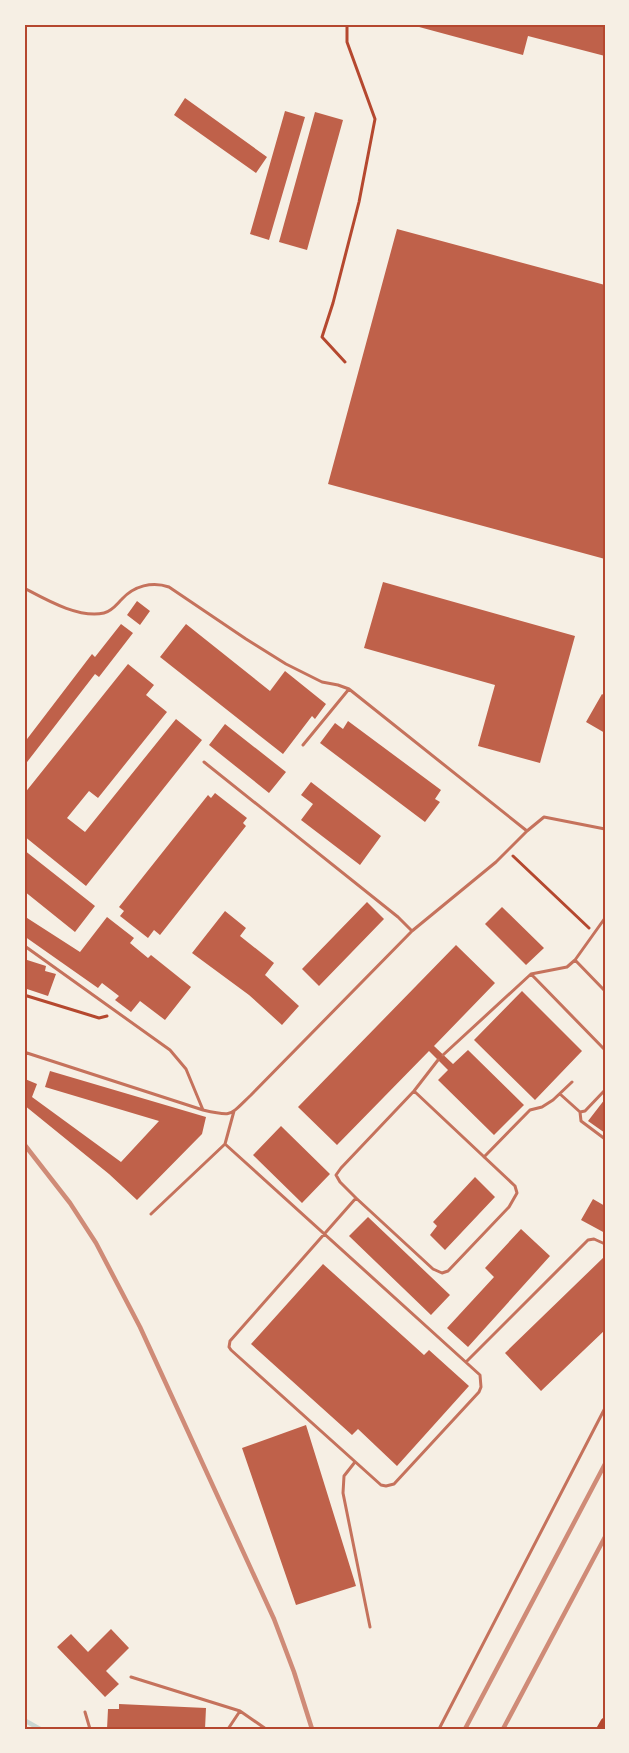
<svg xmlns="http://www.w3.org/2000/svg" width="629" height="1753" viewBox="0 0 629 1753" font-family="Ubuntu,sans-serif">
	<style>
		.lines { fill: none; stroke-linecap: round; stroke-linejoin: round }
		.stream { stroke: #c9d6d2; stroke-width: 4.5 }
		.building { fill: #bf614a }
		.path { stroke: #b5482f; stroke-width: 3 }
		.service { stroke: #c5725c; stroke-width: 3 }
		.secondary { stroke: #b5482f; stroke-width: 9 }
		.rail { stroke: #cf8b77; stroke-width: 4.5 }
		.neatline { fill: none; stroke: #b5482f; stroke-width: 2 }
	</style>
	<rect width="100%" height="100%" fill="#f6efe4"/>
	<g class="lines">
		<path class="stream" d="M 24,1720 L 40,1729"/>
	</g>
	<path class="building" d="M 408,24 L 605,24 L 605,56 L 528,36 L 523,55 Z
		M 185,98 L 267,157 L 256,173 L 174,115 Z
		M 285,111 L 305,117 L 269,240 L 250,234 Z
		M 315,112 L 343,120 L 307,250 L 279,242 Z
		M 397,229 L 605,285 L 605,559 L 328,484 Z
		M 383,582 L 575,636 L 540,763 L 478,746 L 495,685 L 364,648 Z
		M 137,601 L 150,611 L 140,625 L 127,615 Z
		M 121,624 L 133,633 L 99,677 L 95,674 L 24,766 L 24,743 L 92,654 L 95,657 Z
		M 186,624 L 270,691 L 285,671 L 326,704 L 315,719 L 312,716 L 283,754 L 160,657 Z
		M 128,664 L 154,685 L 146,695 L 167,712 L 98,798 L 89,791 L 67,818 L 85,832 L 176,719 L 202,740 L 86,886 L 24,836 L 24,794 Z
		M 602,694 L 605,696 L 605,733 L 586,722 Z
		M 348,721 L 441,790 L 435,799 L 440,802 L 425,822 L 320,743 L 335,723 L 343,729 Z
		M 225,724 L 286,772 L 269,793 L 209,745 Z
		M 311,782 L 381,836 L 360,865 L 301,820 L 313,804 L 301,795 Z
		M 215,793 L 247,818 L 243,823 L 246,826 L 160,935 L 154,930 L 148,938 L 120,916 L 124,911 L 119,907 L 208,795 L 211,798 Z
		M 24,850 L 95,906 L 75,932 L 24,891 Z
		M 367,902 L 384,919 L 319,986 L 302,969 Z
		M 502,907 L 544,948 L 526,965 L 485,924 Z
		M 225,911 L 246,928 L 240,936 L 274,963 L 265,975 L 299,1006 L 282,1025 L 249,995 L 192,953 Z
		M 24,916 L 80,952 L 107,917 L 134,938 L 130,943 L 148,958 L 151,955 L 191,987 L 165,1020 L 140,1001 L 131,1012 L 115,1000 L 119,996 L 102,983 L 98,988 L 24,936 Z
		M 456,945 L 495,983 L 434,1046 L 453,1064 L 468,1050 L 524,1105 L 494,1135 L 438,1080 L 448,1070 L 429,1051 L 337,1145 L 298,1107 Z
		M 24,959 L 46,966 L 45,971 L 56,974 L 48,996 L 24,988 Z
		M 522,991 L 582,1051 L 535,1100 L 474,1040 Z
		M 50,1071 L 206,1117 L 202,1134 L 137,1200 L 109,1174 L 24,1105 L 24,1081 L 25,1079 L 37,1084 L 32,1097 L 121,1162 L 159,1121 L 45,1087 Z
		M 605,1099 L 605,1133 L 588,1121 Z
		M 281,1126 L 330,1174 L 302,1203 L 253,1155 Z
		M 475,1177 L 495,1197 L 445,1250 L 430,1235 L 437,1226 L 433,1222 Z
		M 593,1199 L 605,1206 L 605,1233 L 581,1220 Z
		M 368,1217 L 450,1295 L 431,1315 L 349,1236 Z
		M 521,1229 L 550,1256 L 468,1347 L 447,1328 L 494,1277 L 485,1268 Z
		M 605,1256 L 605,1330 L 541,1391 L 505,1353 Z
		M 323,1264 L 424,1355 L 429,1350 L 469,1386 L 397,1466 L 358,1429 L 352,1435 L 251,1344 Z
		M 306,1425 L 356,1586 L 296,1605 L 242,1448 Z
		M 111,1629 L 129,1648 L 106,1671 L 119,1684 L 105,1697 L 57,1647 L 71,1634 L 88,1652 Z
		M 119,1704 L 206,1708 L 205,1729 L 107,1729 L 108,1709 L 119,1709 Z"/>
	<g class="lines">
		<path class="path" d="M 345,362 L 322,337 L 333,303 L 359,202 L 375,119 L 347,42 L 347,24
			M 513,856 L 589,928
			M 24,995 L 99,1018 L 107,1016"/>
		<path class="service" d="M 24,588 C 45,599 79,619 104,613 C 112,611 116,605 122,599 C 134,586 152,581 169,587 L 246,639 L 286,664 L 322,682 L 338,685 L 349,689
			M 303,745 L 349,689 L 527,831
			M 204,762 L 398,917 L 412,931
			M 26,947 L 170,1050 L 186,1069 L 203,1110
			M 575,960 L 605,991
			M 531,974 L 605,1050
			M 443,1055 L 531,974 L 567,967 L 575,960 L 605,918
			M 24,1056 L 27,1053 L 203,1110 C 233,1117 229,1116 251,1095 L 412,931 L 496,862 L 527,831 L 544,817 L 605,829
			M 560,1094 L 580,1112 L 585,1111 L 605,1090
			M 234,1111 L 225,1144 L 480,1375 L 481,1387 L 479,1392 L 394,1484 L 386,1486 L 381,1485 L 231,1350 L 229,1347 L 230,1341 L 356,1198 L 433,1269 L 442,1273 L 448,1271 L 509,1207 L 517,1193 L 515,1186 L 414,1091
			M 580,1112 L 581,1121 L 605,1139
			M 484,1157 L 530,1110 L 542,1107 L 553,1100 L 572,1082
			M 356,1198 L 340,1182 L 336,1175 L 341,1168 L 414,1091 L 438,1060
			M 151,1214 L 225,1144
			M 466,1362 L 588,1240 L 594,1239 L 605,1244
			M 355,1462 L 344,1476 L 343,1493 L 370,1627
			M 131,1677 L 240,1711 L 266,1729
			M 85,1712 L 90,1729
			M 228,1729 L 240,1711
			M 439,1729 L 605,1408"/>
		<path class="secondary" d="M 601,1729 L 605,1722"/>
		<path class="rail" d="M 24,1144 L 70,1203 L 96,1243 L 140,1327 L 274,1619 L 294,1672 L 312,1729
			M 465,1729 L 605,1464
			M 503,1729 L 605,1537"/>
	</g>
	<rect width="629" height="1753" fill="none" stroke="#f6efe4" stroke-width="51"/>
	<rect x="26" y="26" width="578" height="1702" class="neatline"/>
</svg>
